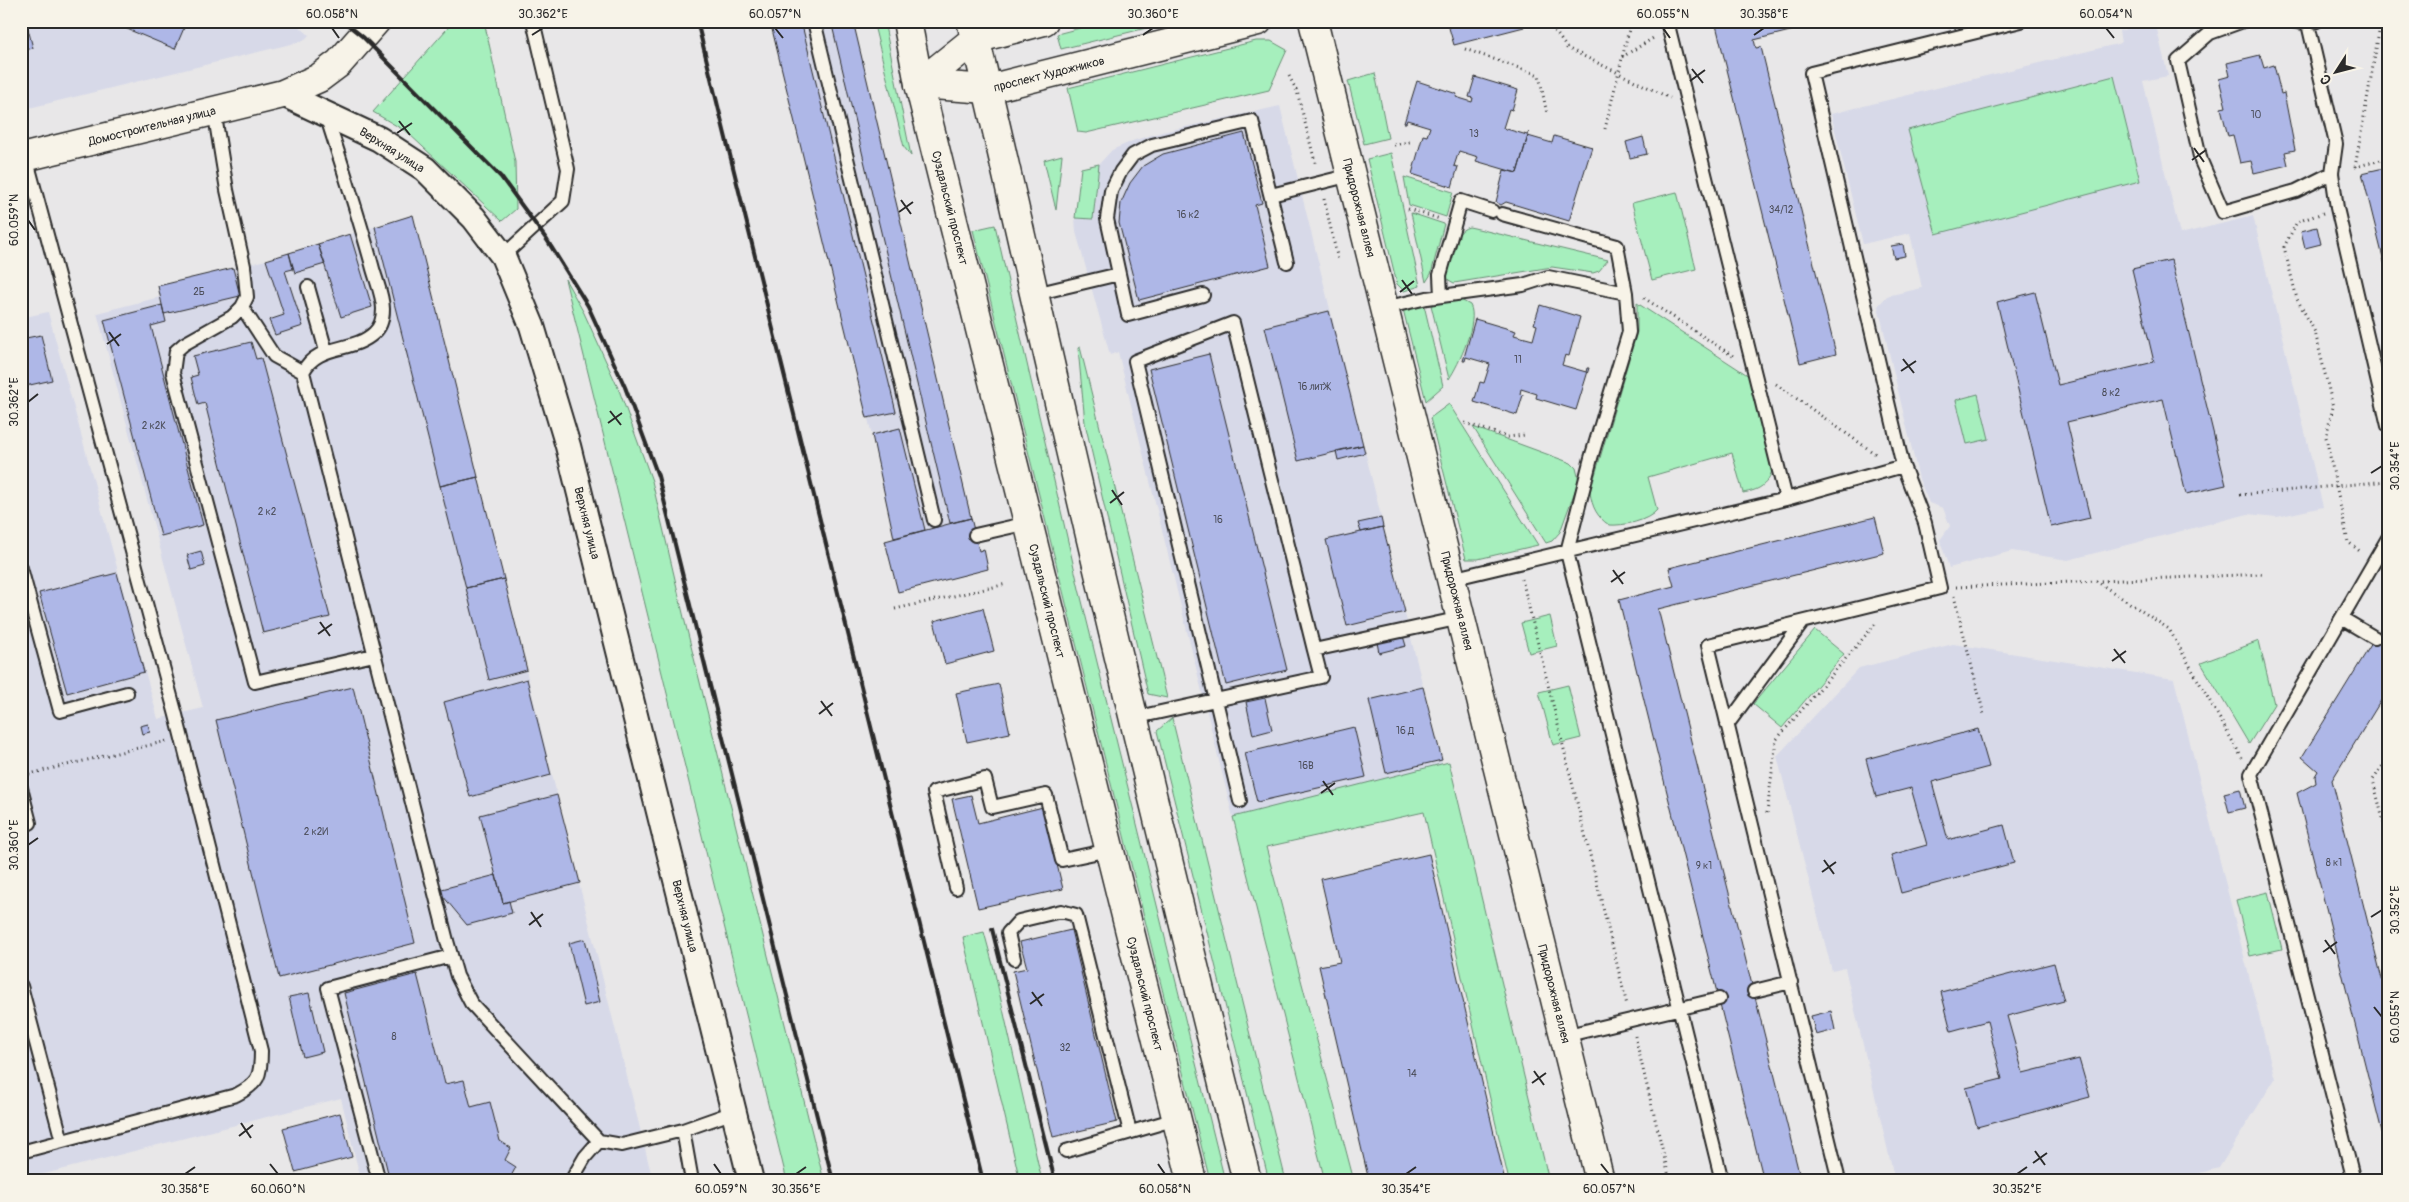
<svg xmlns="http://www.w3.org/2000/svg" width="2409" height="1202" viewBox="0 0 2409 1202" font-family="Pangolin,sans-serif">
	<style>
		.built { fill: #d7d9e8 }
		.green { fill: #a6efbd; stroke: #688d74 }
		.building { fill: #aeb7e7; stroke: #2b2b2b }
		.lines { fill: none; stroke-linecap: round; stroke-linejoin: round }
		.service-casing { stroke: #2b2b2b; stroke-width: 16 }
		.minor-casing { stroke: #2b2b2b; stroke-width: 28 }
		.tertiary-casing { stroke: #2b2b2b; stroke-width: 31 }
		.secondary-casing { stroke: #2b2b2b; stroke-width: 31 }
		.path { stroke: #2b2b2b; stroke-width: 3; stroke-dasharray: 1 4; stroke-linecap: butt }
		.service { stroke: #f7f3e8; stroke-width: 12 }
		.minor { stroke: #f7f3e8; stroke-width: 24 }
		.tertiary { stroke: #f7f3e8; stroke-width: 28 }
		.secondary { stroke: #f7f3e8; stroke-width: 28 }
		.rail { stroke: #2b2b2b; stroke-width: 4 }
		.ticks { fill: none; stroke: #2b2b2b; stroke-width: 2 }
		.labels { text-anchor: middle; stroke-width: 5; stroke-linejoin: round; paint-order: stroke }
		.number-label { font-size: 10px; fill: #4c4e5a }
		.street-label { font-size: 12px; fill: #2b2b2b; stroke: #f7f3e8 }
		.neatline { fill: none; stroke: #2b2b2b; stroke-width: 2 }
		.ticks-label { font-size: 12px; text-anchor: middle; fill: #2b2b2b }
	</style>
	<rect width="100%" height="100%" fill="#e8e7e8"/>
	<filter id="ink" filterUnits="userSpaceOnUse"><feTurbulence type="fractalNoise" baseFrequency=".02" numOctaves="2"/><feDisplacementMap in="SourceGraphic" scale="10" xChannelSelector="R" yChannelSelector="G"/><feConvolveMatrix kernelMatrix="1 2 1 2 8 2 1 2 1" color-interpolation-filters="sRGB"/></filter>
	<g filter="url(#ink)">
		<path class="built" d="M 21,21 L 293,21 L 309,35 L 303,41 L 21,110 Z
			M 770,21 L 853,21 L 979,550 L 984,549 L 988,569 L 898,592 L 885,541 L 894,538 L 872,435 Z
			M 2155,21 L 2168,76 L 2143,81 L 2180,234 L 2253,216 L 2323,507 L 2277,517 L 2248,514 L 2068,560 L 2012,551 L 1949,568 L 1940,540 L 1950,526 L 1943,508 L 1929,503 L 1919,479 L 1878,306 L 1887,296 L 1922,288 L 1910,233 L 1863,244 L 1831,114 L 2121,43 L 2119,31 Z
			M 1280,106 L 1442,764 L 1233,817 L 1118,352 L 1110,355 L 1076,232 L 1075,218 L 1093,219 L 1099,164 L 1112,150 L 1135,140 L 1162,132 Z
			M 413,215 L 653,1181 L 361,1181 L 341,1098 L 21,1180 L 21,318 L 48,312 L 158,719 L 203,708 L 97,313 L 160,297 L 158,286 L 266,260 Z
			M 1953,644 L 2174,679 L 2275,1079 L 2219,1168 L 2170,1181 L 1895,1181 L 1845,968 L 1832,971 L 1777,756 L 1859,668 Z"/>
		<path class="green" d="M 454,21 L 484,21 L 515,162 L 516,209 L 502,221 L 407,132 L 373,112 Z
			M 873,21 L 884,21 L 911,156 L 904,147 Z
			M 1107,21 L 1175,21 L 1061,49 L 1057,34 Z
			M 1256,41 L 1271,41 L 1287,50 L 1269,90 L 1086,133 L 1078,132 L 1068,88 Z
			M 1375,73 L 1388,138 L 1364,144 L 1348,81 Z
			M 2114,76 L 2140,181 L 1936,234 L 1908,130 Z
			M 1391,153 L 1420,286 L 1404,291 L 1397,284 L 1367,159 Z
			M 1062,155 L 1056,210 L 1044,160 Z
			M 1099,164 L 1093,219 L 1075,218 L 1081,168 Z
			M 1404,177 L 1453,192 L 1446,217 L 1409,205 Z
			M 1677,192 L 1696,269 L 1652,280 L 1632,203 Z
			M 1411,213 L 1444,224 L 1431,274 L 1426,282 Z
			M 995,225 L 1079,589 L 1225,1181 L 1210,1181 L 973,230 Z
			M 1469,227 L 1474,228 L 1608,260 L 1599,271 L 1593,273 L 1552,267 L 1454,283 L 1447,279 L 1446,274 C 1450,259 1451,232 1469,227 Z
			M 565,279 L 584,313 L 619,390 L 652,481 L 685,622 L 824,1181 L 787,1181 Z
			M 1461,300 L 1470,305 C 1479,321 1459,364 1449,379 L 1431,305 Z
			M 1637,303 L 1749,376 L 1772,471 C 1766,487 1758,490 1743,493 L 1732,453 L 1648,477 L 1657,510 C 1648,521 1624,526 1609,525 C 1597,517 1592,507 1590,492 L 1637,332 Z
			M 1424,305 L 1443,386 L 1426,401 L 1403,309 Z
			M 1080,347 L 1167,698 L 1148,694 L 1085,423 L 1078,348 Z
			M 1978,394 L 1989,439 L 1967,444 L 1956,400 Z
			M 1449,404 L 1538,545 L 1478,559 L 1466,559 L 1430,418 Z
			M 1473,427 L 1571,463 L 1576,468 L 1579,480 L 1560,532 L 1552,541 L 1546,543 Z
			M 1550,616 L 1557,646 L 1529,653 L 1521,623 Z
			M 1815,630 L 1844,654 L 1782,728 L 1753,704 Z
			M 2259,641 L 2274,704 L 2249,744 L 2201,663 Z
			M 1568,685 L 1581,738 L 1553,745 L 1539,692 Z
			M 1172,718 L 1286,1181 L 1269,1181 L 1157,731 Z
			M 1449,762 L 1549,1181 L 1509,1181 L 1424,812 L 1266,847 L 1354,1181 L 1325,1181 L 1233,817 Z
			M 2268,892 L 2282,949 L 2250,956 L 2236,900 Z
			M 984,932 L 993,965 L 1042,1181 L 1020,1181 L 963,937 Z"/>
		<path class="building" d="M 21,21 L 26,21 L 33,48 L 21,51 Z
			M 108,21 L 187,21 L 175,49 Z
			M 770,21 L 801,21 L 896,412 L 867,418 Z
			M 831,21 L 853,21 L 971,518 L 950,523 Z
			M 1447,21 L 1522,21 L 1524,27 L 1454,45 Z
			M 1715,21 L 1830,21 L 1754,40 L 1756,48 L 1761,47 L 1836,354 L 1800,363 Z
			M 2260,55 L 2264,68 L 2274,65 L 2281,94 L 2284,93 L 2295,150 L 2285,152 L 2288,165 L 2254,173 L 2251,161 L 2240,163 L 2233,135 L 2228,136 L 2221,108 L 2226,107 L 2219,79 L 2230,76 L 2227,63 Z
			M 1475,77 L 1518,90 L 1512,110 L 1509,109 L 1503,128 L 1527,135 L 1529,132 L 1517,173 L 1476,161 L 1478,157 L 1459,151 L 1454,166 L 1458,167 L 1452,187 L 1412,174 L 1423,135 L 1427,136 L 1430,127 L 1407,120 L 1406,123 L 1404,123 L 1417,81 L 1457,94 L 1456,97 L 1472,102 L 1473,98 L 1469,97 Z
			M 1244,133 L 1262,203 L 1255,205 L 1270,266 L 1139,300 L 1119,223 L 1121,203 L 1130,183 L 1143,166 L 1163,154 Z
			M 1528,136 L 1552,143 L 1554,136 L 1592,147 L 1569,221 L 1506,202 L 1501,205 L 1496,202 L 1504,170 L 1517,173 Z
			M 1643,137 L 1647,154 L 1630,158 L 1626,142 Z
			M 2388,167 L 2388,278 L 2362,173 Z
			M 413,215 L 478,477 L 440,486 L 375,227 Z
			M 2317,227 L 2321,244 L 2305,248 L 2301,231 Z
			M 350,234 L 372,307 L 341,317 L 318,244 Z
			M 318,244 L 325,264 L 295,273 L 289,253 Z
			M 1903,244 L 1905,256 L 1894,258 L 1891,246 Z
			M 289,253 L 293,269 L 285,271 L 303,326 L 275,335 L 269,320 L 284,315 L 266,260 Z
			M 2171,260 L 2226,485 L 2186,494 L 2163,399 L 2067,422 L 2090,518 L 2051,527 L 1997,302 L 2035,292 L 2058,385 L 2154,362 L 2132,269 Z
			M 233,268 L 240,296 L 164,314 L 158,286 Z
			M 162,305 L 166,322 L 151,326 L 203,525 L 161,536 L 104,320 Z
			M 1540,305 L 1580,317 L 1569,356 L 1565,355 L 1562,365 L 1586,372 L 1587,368 L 1589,368 L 1576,410 L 1536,398 L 1537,394 L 1521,389 L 1520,394 L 1523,395 L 1517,415 L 1474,402 L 1480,382 L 1484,383 L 1490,364 L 1466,357 L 1465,361 L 1463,361 L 1475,319 L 1516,331 L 1514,335 L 1533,340 L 1537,325 L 1534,324 Z
			M 1329,311 L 1363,445 L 1298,461 L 1265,327 Z
			M 41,335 L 52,380 L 21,387 L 21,339 Z
			M 251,342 L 256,359 L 261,358 L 330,617 L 263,633 L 205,403 L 198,405 L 191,377 L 198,375 L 193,356 Z
			M 1209,354 L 1287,670 L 1226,685 L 1149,369 Z
			M 900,428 L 925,530 L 894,538 L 872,435 Z
			M 1363,445 L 1365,453 L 1338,460 L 1336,451 Z
			M 478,477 L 504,579 L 466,588 L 440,486 Z
			M 1875,517 L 1884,553 L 1658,609 L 1801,1181 L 1764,1181 L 1619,600 L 1674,586 L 1669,568 Z
			M 971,518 L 979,551 L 984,549 L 988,569 L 898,592 L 885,541 Z
			M 1381,518 L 1383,527 L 1361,532 L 1358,523 Z
			M 1383,527 L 1405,612 L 1347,626 L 1326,540 Z
			M 201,551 L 205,566 L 191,570 L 187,555 Z
			M 117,573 L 144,672 L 67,693 L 39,593 Z
			M 504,579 L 527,670 L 489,680 L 466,588 Z
			M 983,608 L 994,651 L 945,664 L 934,621 Z
			M 2388,617 L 2388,689 L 2332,780 L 2388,1003 L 2388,1134 L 2383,1136 L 2297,793 L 2316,783 L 2315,776 L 2318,771 L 2302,757 Z
			M 1403,636 L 1406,646 L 1379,653 L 1377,642 Z
			M 527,679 L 551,775 L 470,797 L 444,702 Z
			M 999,684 L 1010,733 L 967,742 L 956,693 Z
			M 353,687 L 415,943 L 279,978 L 216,720 Z
			M 1423,687 L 1442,760 L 1386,773 L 1369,700 Z
			M 1265,698 L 1272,730 L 1253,735 L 1246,702 Z
			M 148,724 L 150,732 L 142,734 L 140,726 Z
			M 1354,727 L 1366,777 L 1257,802 L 1245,753 Z
			M 1978,729 L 1989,767 L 1932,782 L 1948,840 L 2004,825 L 2014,863 L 1901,893 L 1891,855 L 1927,845 L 1911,788 L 1876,797 L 1866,759 Z
			M 2240,789 L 2245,808 L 2229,812 L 2224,793 Z
			M 557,795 L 580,883 L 503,903 L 480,815 Z
			M 971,795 L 978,823 L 1043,807 L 1063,889 L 978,908 L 952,799 Z
			M 1429,854 L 1505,1181 L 1369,1181 L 1319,966 L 1340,962 L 1321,879 Z
			M 496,875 L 503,903 L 509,901 L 512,913 L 467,925 L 438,890 Z
			M 1071,930 L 1117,1122 L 1053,1137 L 1013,971 L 1027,968 L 1020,942 Z
			M 585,939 L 600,1002 L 584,1006 L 569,943 Z
			M 2054,963 L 2064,1001 L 2007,1016 L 2023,1073 L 2079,1059 L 2090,1097 L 1977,1127 L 1966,1088 L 2002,1079 L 1987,1021 L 1951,1031 L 1941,992 Z
			M 417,974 L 445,1084 L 464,1080 L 471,1107 L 490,1102 L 500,1141 L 511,1148 L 505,1160 L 516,1167 L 510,1178 L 514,1181 L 390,1181 L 344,993 Z
			M 309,993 L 323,1052 L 303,1057 L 289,997 Z
			M 1831,1011 L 1835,1030 L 1816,1035 L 1811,1016 Z
			M 340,1113 L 352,1157 L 295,1172 L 283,1128 Z
			M 730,1175 L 732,1181 L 709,1181 L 709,1180 Z"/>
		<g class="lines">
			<g class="service-casing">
				<path id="service" d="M 814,21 L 934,520
					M 1667,21 L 1786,499
					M 2243,21 L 2210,33 L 2178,61 L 2201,161 L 2223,212 L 2296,191 L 2332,173
					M 2292,21 L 2308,24 L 2317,21
					M 2308,24 L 2336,144 L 2332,173 L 2337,208 L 2388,426
					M 214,110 L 227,190 L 244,266 L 247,297 L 242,307 L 232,317 L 184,344 L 176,351 L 173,373 L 255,682 L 374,655
					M 326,115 C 342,165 358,214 372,265 C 375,278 383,295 383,309 C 383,318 381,327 374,333 C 353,353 317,343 303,372 L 447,941 L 457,976 L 471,1003 L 599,1141
					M 1271,195 L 1351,175
					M 1502,214 L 1617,246 L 1626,293
					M 503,256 L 563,201 L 568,169 L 533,21
					M 308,287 L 326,351
					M 1035,294 L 1119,274
					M 1203,295 L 1128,315 L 1107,219 L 1111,191 L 1121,171 L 1133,155 L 1152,145 L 1252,121 L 1287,262
					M 1441,296 L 1440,275 L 1461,201 L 1492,211
					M 242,307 L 274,356 L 303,372
					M 1384,308 L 1427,298 L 1523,285 L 1548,277 L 1626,293 L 1629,332 L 1591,458 L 1567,552 L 1722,1181
					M 975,535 L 1028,523
					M 21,568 L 60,711 L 127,693
					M 1451,579 L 1786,499 L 1903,466
					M 2343,619 L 2375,638
					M 1133,718 L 1321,677 L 1314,650
					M 1727,725 L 1803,622
					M 21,788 L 30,823 L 21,826
					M 1240,801 L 1135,361 L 1233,323 L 1314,650 L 1461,618
					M 956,888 L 934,792 L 985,779 L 992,807 L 1046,795 L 1062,860 L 1109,850
					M 1014,959 L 1008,933 L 1019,921 L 1061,911 L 1076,915 L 1130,1132
					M 21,986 L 62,1141
					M 1754,991 L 1791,982
					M 1564,1036 L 1719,999
					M 1066,1151 L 1176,1119
					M 21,1152 L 236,1095 C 259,1083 261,1076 261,1051 L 176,715 L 26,157
					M 379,1181 L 328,988 L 451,956
					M 571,1181 L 585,1157 L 599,1141 L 622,1145 L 683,1130
					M 692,1181 L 683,1130 L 734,1112
					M 1839,1181 L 1708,645 L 1940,588 L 1925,523 L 1903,466 L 1811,73 L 2021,21
					M 2354,1181 L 2251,774 L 2388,538"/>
			</g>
			<g class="minor-casing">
				<path id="minor" d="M 283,94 L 379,139 L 425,169 L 474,218 L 503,256 L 532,326 L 568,446 L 751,1181"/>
			</g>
			<g class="tertiary-casing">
				<path id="tertiary" d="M 1313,21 L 1600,1181
					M 919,84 L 988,89 L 1258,21
					M 919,84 L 975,39 L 1044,21
					M 21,158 L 283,94 L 319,78 L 339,63 L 376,21"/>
			</g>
			<g class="secondary-casing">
				<path id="secondary" d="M 907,21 L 919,84 L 1192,1181
					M 971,21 C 1005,161 1035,301 1068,441 C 1125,688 1186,935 1247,1181"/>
			</g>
			<path class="path" d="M 1552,27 L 1567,48 L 1670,98
				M 1465,49 L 1539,75 L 1547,114
				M 1622,57 L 1655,37
				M 1289,76 L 1297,91 L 1316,166
				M 1605,129 L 1631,21
				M 1394,145 L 1413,141
				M 2355,167 L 2381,21
				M 2355,167 L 2388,158
				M 1324,199 L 1338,260
				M 1408,209 L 1440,219
				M 2323,213 L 2297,222 L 2284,247 L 2297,299 L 2315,332 L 2333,407 L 2326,437 L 2348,542 L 2361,552
				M 1644,298 L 1733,356
				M 1776,384 L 1877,455
				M 1465,423 L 1508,437 L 1525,435
				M 2240,495 L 2388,481
				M 1522,579 L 1627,1005
				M 2096,581 L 2169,629 L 2242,758
				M 1956,587 L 2264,574
				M 1954,596 L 1984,715
				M 895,609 L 1007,584
				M 2388,758 L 2373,780 L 2388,839
				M 29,774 L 167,741
				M 1767,813 L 1776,740 L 1877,622
				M 1635,1036 L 1670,1181"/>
			<use href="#service" class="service"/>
			<use href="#minor" class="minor"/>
			<use href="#tertiary" class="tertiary"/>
			<use href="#secondary" class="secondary"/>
			<path class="rail" d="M 343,21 L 363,37 L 501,177 L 547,240 L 588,306 L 625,387 L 658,476 L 833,1181
				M 697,21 L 983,1181
				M 992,929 L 1055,1181"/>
		</g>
	</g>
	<path class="ticks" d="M 332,28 L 339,38M 775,28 L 783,38M 1663,28 L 1670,38M 2106,28 L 2114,38M 532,35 L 543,28M 1143,35 L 1153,28M 1754,35 L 1764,28M 1692,69 L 1703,83M 1690,81 L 1705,70M 399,121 L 410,135M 397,133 L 412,123M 2194,148 L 2204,162M 2192,160 L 2206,150M 901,200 L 911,214M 899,212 L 913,202M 28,220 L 35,230M 1402,280 L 1412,294M 1400,292 L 1414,281M 109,332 L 119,346M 107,344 L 121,334M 1903,359 L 1914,373M 1901,371 L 1916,361M 28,402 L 38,394M 610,411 L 621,425M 608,423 L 622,413M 2371,473 L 2382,466M 1112,490 L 1122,505M 1110,503 L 1124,492M 1613,570 L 1623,584M 1611,582 L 1625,572M 320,622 L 330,636M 318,634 L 332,624M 2114,649 L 2125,663M 2112,661 L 2126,651M 821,701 L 832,716M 819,714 L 833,703M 1323,781 L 1333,795M 1321,793 L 1335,783M 28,845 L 38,838M 1824,860 L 1834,874M 1822,872 L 1836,862M 531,912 L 541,927M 2371,917 L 2382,910M 529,925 L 543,914M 2325,940 L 2335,954M 2323,952 L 2337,942M 1032,992 L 1042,1006M 1030,1004 L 1044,994M 2374,1007 L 2382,1017M 1534,1071 L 1544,1085M 1532,1083 L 1546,1073M 241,1123 L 251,1138M 239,1136 L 253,1125M 2035,1151 L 2045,1165M 2033,1163 L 2047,1153M 270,1164 L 278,1174M 714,1164 L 721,1174M 1158,1164 L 1165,1174M 1601,1164 L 1609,1174M 185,1174 L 195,1167M 796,1174 L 806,1167M 1406,1174 L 1416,1167M 2017,1174 L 2027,1167"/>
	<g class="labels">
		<g class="number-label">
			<text x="2256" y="118">10</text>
			<text x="1474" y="137">13</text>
			<text x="1781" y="213">34/12</text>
			<text x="1188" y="218">16 к2</text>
			<text x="199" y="295">2Б</text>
			<text x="1518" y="363">11</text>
			<text x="1314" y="390">16 литЖ</text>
			<text x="2111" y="396">8 к2</text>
			<text x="154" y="429">2 к2К</text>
			<text x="267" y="515">2 к2</text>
			<text x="1218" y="523">16</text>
			<text x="1405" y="734">16 Д</text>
			<text x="1306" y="769">16В</text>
			<text x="316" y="835">2 к2И</text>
			<text x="2334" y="866">8 к1</text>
			<text x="1704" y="869">9 к1</text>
			<text x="394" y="1040">8</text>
			<text x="1065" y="1051">32</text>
			<text x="1412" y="1077">14</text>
		</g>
		<g class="street-label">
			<text transform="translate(1049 74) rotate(-14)" y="4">проспект Художников</text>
			<text transform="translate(152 126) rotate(-14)" y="4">Домостроительная улица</text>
			<text transform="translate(392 150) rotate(32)" y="4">Верхняя улица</text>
			<text transform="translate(950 208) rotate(76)" y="4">Суздальский проспект</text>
			<text transform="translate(1359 208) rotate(76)" y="4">Придорожная аллея</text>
			<text transform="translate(587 523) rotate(76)" y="4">Верхняя улица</text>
			<text transform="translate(1047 601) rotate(76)" y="4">Суздальский проспект</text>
			<text transform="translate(1457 601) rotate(76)" y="4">Придорожная аллея</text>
			<text transform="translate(685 916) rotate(76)" y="4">Верхняя улица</text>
			<text transform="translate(1145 994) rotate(76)" y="4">Суздальский проспект</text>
			<text transform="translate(1554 994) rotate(76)" y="4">Придорожная аллея</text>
		</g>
	</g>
	<rect width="2409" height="1202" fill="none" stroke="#f7f3e8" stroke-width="55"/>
	<g transform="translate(2336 72) rotate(234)" stroke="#f7f3e8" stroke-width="4" paint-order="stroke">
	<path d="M0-4L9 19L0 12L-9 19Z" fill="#2b2b2b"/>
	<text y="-8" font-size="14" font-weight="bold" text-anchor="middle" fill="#2b2b2b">С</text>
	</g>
	<rect x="28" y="28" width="2354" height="1146" class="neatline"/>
	<g class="ticks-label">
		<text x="332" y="18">60.058°N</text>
		<text x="543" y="18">30.362°E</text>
		<text x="775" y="18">60.057°N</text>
		<text x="1153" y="18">30.360°E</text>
		<text x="1663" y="18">60.055°N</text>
		<text x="1764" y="18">30.358°E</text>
		<text x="2106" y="18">60.054°N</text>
		<text transform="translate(14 220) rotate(-90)" y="4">60.059°N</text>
		<text transform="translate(14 402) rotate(-90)" y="4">30.362°E</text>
		<text transform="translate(2395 466) rotate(-90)" y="4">30.354°E</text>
		<text transform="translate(14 845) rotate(-90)" y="4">30.360°E</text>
		<text transform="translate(2395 910) rotate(-90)" y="4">30.352°E</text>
		<text transform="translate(2395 1017) rotate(-90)" y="4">60.055°N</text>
		<text x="185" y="1193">30.358°E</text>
		<text x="278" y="1193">60.060°N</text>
		<text x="721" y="1193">60.059°N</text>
		<text x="796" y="1193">30.356°E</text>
		<text x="1165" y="1193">60.058°N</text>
		<text x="1406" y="1193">30.354°E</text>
		<text x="1609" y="1193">60.057°N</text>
		<text x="2017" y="1193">30.352°E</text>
	</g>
</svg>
